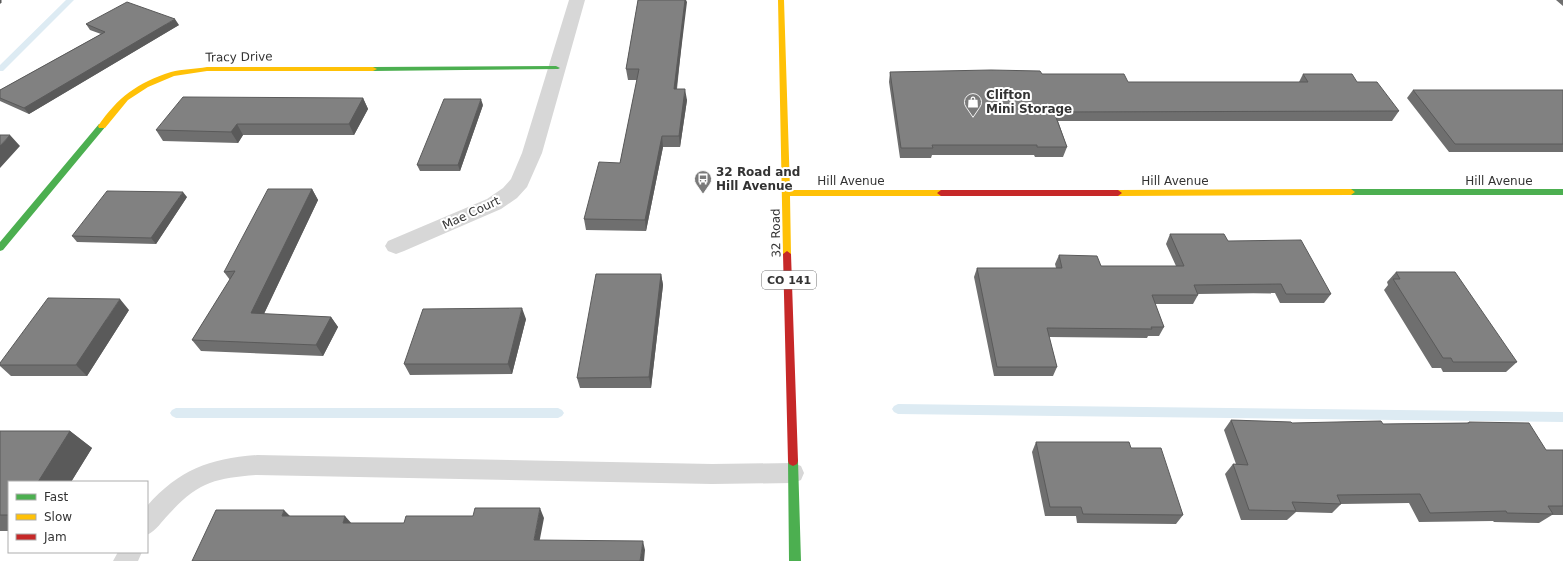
<svg xmlns="http://www.w3.org/2000/svg" width="1563" height="561" viewBox="0 0 1563 561" font-family="'DejaVu Sans',sans-serif">
	<style>
		.lines { fill: none; stroke-linecap: round; stroke-linejoin: round }
		.stream { fill: #ddebf3; fill-rule: evenodd }
		.lane { fill: #d7d7d7; fill-rule: evenodd }
		.street { fill: #d7d7d7; fill-rule: evenodd }
		.fast { fill: #4caf50; fill-rule: evenodd }
		.slow { fill: #ffc107; fill-rule: evenodd }
		.jam { fill: #c62828; fill-rule: evenodd }
		.wall { fill: #6f6f6f }
		.shaded-wall { fill: #5a5a5a }
		.building { fill: #818181; stroke: #5a5a5a }
		.labels { text-anchor: middle; stroke-width: 4; stroke-linejoin: round; paint-order: stroke }
		.shield { fill: #fff; stroke: #707070; stroke-width: 1 }
		.shield-label { font-size: 11px; font-weight: bold; fill: #333 }
		.street-label { font-size: 12px; fill: #333; stroke: #fff }
		.poi-label { font-size: 12px; font-weight: bold; fill: #333; stroke: #fff; text-anchor: start }
	</style>
	<rect width="100%" height="100%" fill="#fff"/>
	<g class="lines">
		<path class="stream" d="M 66,0 L 74,0 L 3,71 L 0,71 L 0,65 Z
			M 898,404 L 1563,412 L 1563,422 L 898,414 L 894,412 L 892,409 L 894,406 Z
			M 176,408 L 558,408 L 562,410 L 564,413 L 562,416 L 558,418 L 176,418 L 172,416 L 170,413 L 172,410 Z"/>
		<path class="lane" d="M 257,455 L 712,464 L 793,463 L 801,466 L 804,473 L 801,480 L 793,483 L 712,484 L 257,475 C 216,478 198,482 169,514 C 161,522 157,530 147,535 L 147,506 C 180,469 209,459 257,455 Z
			M 118,552 L 142,552 L 138,561 L 113,561 Z"/>
		<path class="street" d="M 569,0 L 585,0 L 542,153 L 527,187 L 517,198 L 501,209 L 404,251 L 396,254 L 388,251 L 385,246 L 388,241 L 487,199 L 503,188 L 511,179 L 522,153 Z"/>
		<path class="fast" d="M 556,66 L 560,68 L 558,69 L 373,71 L 369,69 L 373,67 Z
			M 99,124 L 102,124 L 106,126 L 3,250 L 0,251 L 0,242 Z
			M 1351,189 L 1563,189 L 1563,195 L 1351,195 L 1347,192 Z
			M 793,456 L 797,458 L 798,461 L 801,561 L 789,561 L 788,461 L 789,458 Z"/>
		<path class="slow" d="M 778,0 L 784,0 L 790,190 L 941,190 L 945,193 L 941,196 L 790,196 L 791,254 L 787,257 L 783,254 Z
			M 207,67 L 373,67 L 377,69 L 373,71 L 207,71 L 174,76 L 148,87 L 128,100 L 105,128 L 99,128 L 98,126 C 118,97 137,83 171,72 C 182,69 195,69 207,67 Z
			M 1351,189 L 1355,192 L 1351,195 L 1118,196 L 1114,193 L 1118,190 Z"/>
		<path class="jam" d="M 941,190 L 1118,190 L 1122,193 L 1118,196 L 941,196 L 937,193 Z
			M 787,251 L 791,254 L 798,461 L 797,464 L 793,466 L 789,464 L 788,461 L 783,254 Z"/>
	</g>
	<path class="wall" d="M 638,0 L 686,0 L 677,89 L 687,100 L 680,147 L 663,147 L 646,231 L 586,230 L 584,219 L 620,163 L 637,80 L 628,80 L 626,69 Z
		M 1556,0 L 1563,0 L 1563,6 Z
		M 86,24 L 179,25 L 29,114 L 0,101 L 0,90 L 101,34 L 90,30 Z
		M 890,72 L 1042,74 L 1128,82 L 1299,82 L 1303,74 L 1357,82 L 1399,111 L 1392,121 L 1058,121 L 1067,147 L 1063,157 L 1035,157 L 1034,155 L 932,155 L 931,158 L 900,158 L 889,82 Z
		M 1413,90 L 1563,90 L 1563,152 L 1449,152 L 1407,98 Z
		M 363,98 L 368,109 L 354,135 L 243,135 L 238,143 L 163,141 L 156,130 Z
		M 483,105 L 460,171 L 420,171 L 417,165 Z
		M 312,189 L 318,200 L 264,314 L 331,317 L 338,327 L 323,356 L 201,351 L 192,340 L 230,280 L 224,272 Z
		M 187,197 L 156,244 L 77,242 L 72,236 Z
		M 1170,234 L 1228,241 L 1331,294 L 1324,303 L 1280,303 L 1275,293 L 1197,294 L 1198,295 L 1193,304 L 1155,304 L 1164,327 L 1159,336 L 1148,336 L 1147,338 L 1049,337 L 1057,367 L 1053,376 L 994,376 L 974,277 L 977,268 L 1056,268 L 1055,264 L 1059,255 L 1101,266 L 1176,266 L 1166,244 Z
		M 1396,272 L 1517,362 L 1506,372 L 1443,372 L 1441,368 L 1432,368 L 1384,290 L 1388,285 L 1387,282 Z
		M 661,274 L 663,285 L 651,388 L 580,388 L 577,378 Z
		M 129,310 L 87,376 L 11,376 L 0,366 L 0,363 Z
		M 526,319 L 512,374 L 410,375 L 404,364 Z
		M 1231,420 L 1292,423 L 1383,424 L 1467,423 L 1469,422 L 1546,450 L 1563,450 L 1563,515 L 1552,515 L 1539,523 L 1494,522 L 1493,521 L 1419,522 L 1409,503 L 1341,504 L 1332,513 L 1296,512 L 1287,520 L 1241,520 L 1225,474 L 1233,464 L 1236,464 L 1224,430 Z
		M 0,431 L 70,431 L 92,448 L 71,482 L 9,482 L 9,531 L 0,531 Z
		M 1036,442 L 1131,448 L 1183,515 L 1176,524 L 1077,523 L 1076,516 L 1045,516 L 1032,452 Z"/>
	<path class="shaded-wall" d="M 0,0 L 2,0 L 1,1 L 2,2 L 0,4 Z
		M 685,0 L 686,0 L 687,2 L 675,100 L 674,89 Z
		M 175,19 L 179,25 L 29,114 L 24,108 Z
		M 685,89 L 687,100 L 680,147 L 679,136 Z
		M 363,98 L 368,109 L 354,135 L 349,124 Z
		M 481,99 L 483,105 L 460,171 L 458,165 Z
		M 237,124 L 243,135 L 238,143 L 231,132 Z
		M 10,135 L 20,146 L 0,168 L 0,146 Z
		M 662,136 L 663,147 L 646,231 L 645,220 Z
		M 312,189 L 318,200 L 259,324 L 251,313 Z
		M 183,192 L 187,197 L 156,244 L 151,238 Z
		M 661,274 L 663,285 L 651,388 L 649,377 Z
		M 120,299 L 129,310 L 87,376 L 76,365 Z
		M 522,308 L 526,319 L 512,374 L 508,364 Z
		M 331,317 L 338,327 L 323,356 L 316,345 Z
		M 70,431 L 92,448 L 71,482 L 38,482 Z
		M 540,508 L 544,518 L 538,549 L 534,540 Z
		M 284,510 L 293,519 L 282,516 Z
		M 345,516 L 353,525 L 343,523 Z
		M 643,541 L 645,550 L 644,561 L 640,561 Z"/>
	<path class="building" d="M 638,0 L 685,0 L 674,89 L 685,89 L 679,136 L 662,136 L 645,220 L 584,219 L 599,162 L 620,163 L 639,69 L 626,69 Z
		M 127,2 L 175,19 L 24,108 L 0,98 L 0,90 L 105,32 L 86,24 Z
		M 991,70 L 1040,71 L 1042,74 L 1124,74 L 1128,82 L 1308,82 L 1303,74 L 1352,74 L 1357,82 L 1377,82 L 1399,111 L 1054,112 L 1067,147 L 1037,147 L 1037,145 L 932,145 L 933,148 L 901,148 L 890,72 Z
		M 1413,90 L 1563,90 L 1563,144 L 1455,144 Z
		M 183,97 L 363,98 L 349,124 L 237,124 L 231,132 L 156,130 Z
		M 444,99 L 481,99 L 458,165 L 417,165 Z
		M 0,135 L 10,135 L 0,146 Z
		M 268,189 L 312,189 L 251,313 L 331,317 L 316,345 L 192,340 L 235,271 L 224,272 Z
		M 107,191 L 183,192 L 151,238 L 72,236 Z
		M 1170,234 L 1224,234 L 1228,241 L 1301,240 L 1331,294 L 1286,294 L 1281,284 L 1194,285 L 1198,295 L 1152,295 L 1164,327 L 1151,327 L 1152,329 L 1047,328 L 1057,367 L 997,367 L 977,268 L 1062,268 L 1059,255 L 1097,256 L 1101,266 L 1184,266 Z
		M 1396,272 L 1455,272 L 1517,362 L 1453,362 L 1451,358 L 1443,358 L 1393,279 L 1400,279 Z
		M 596,274 L 661,274 L 649,377 L 577,378 Z
		M 48,298 L 120,299 L 76,365 L 0,365 L 0,363 Z
		M 522,308 L 508,364 L 404,364 L 423,309 Z
		M 1231,420 L 1291,422 L 1292,423 L 1381,421 L 1383,424 L 1469,423 L 1469,422 L 1529,423 L 1546,450 L 1563,450 L 1563,506 L 1548,506 L 1553,514 L 1507,513 L 1506,511 L 1430,513 L 1420,494 L 1337,495 L 1341,504 L 1292,502 L 1296,511 L 1249,510 L 1233,464 L 1248,465 Z
		M 0,431 L 70,431 L 38,482 L 9,482 L 9,515 L 0,515 Z
		M 1036,442 L 1129,442 L 1131,448 L 1161,448 L 1183,515 L 1083,514 L 1081,507 L 1050,507 Z
		M 475,508 L 540,508 L 534,540 L 643,541 L 640,561 L 192,561 L 216,510 L 284,510 L 282,516 L 345,516 L 343,523 L 404,523 L 406,516 L 473,516 Z"/>
	<defs>
		<g id="shop-pin" transform="scale(0.9)"><path d="M0 17L-7.5 6A9.5 9.5 0 1 1 7.5 6Z" fill="#7a7a7a" stroke="#fff"/><path d="M-5-2.5h2.3a2.7 3.5 0 0 1 5.4 0H5L5.5 6h-11ZM-1.5-2.5h3a1.5 2.3 0 0 0-3 0Z" fill="#fff"/></g>
		<g id="bus-pin" transform="scale(0.9)"><path d="M0 17L-7.5 6A9.5 9.5 0 1 1 7.5 6Z" fill="#7a7a7a" stroke="#fff"/><path d="M-5-6H5V4H4V6H2V4H-2V6H-4V4H-5ZM-3.5-4V0h7V-4ZM-3.5 1.2v1.5H-2V1.2ZM2 1.2v1.5H3.5V1.2Z" fill="#fff"/></g>
	</defs>
	<g fill-rule="evenodd">
		<use href="#shop-pin" x="973" y="102"/>
		<use href="#bus-pin" x="703" y="179"/>
	</g>
	<g class="labels">
		<rect class="shield" x="762" y="271" width="54" height="18" rx="3"/>
		<g class="shield-label">
			<text x="789" y="284">CO 141</text>
		</g>
		<g class="street-label">
			<text transform="translate(239 57) rotate(-1)" y="4">Tracy Drive</text>
			<text x="851" y="185">Hill Avenue</text>
			<text x="1175" y="185">Hill Avenue</text>
			<text x="1499" y="185">Hill Avenue</text>
			<text transform="translate(471 213) rotate(-25)" y="4">Mae Court</text>
			<text transform="translate(776 233) rotate(-91)" y="4">32 Road</text>
		</g>
		<g class="poi-label">
			<text x="986" y="99">Clifton<tspan x="986" dy="14">Mini Storage</tspan></text>
			<text x="716" y="176">32 Road and<tspan x="716" dy="14">Hill Avenue</tspan></text>
		</g>
	</g>
	<rect x="8" y="481" width="140" height="72" fill="#ffffff" stroke="#adadad"/>
	<rect x="16" y="494" width="20" height="6" fill="#4caf50" stroke="#adadad"/>
	<text x="44" y="501" font-size="12" fill="#333333">Fast</text>
	<rect x="16" y="514" width="20" height="6" fill="#ffc107" stroke="#adadad"/>
	<text x="44" y="521" font-size="12" fill="#333333">Slow</text>
	<rect x="16" y="534" width="20" height="6" fill="#c62828" stroke="#adadad"/>
	<text x="44" y="541" font-size="12" fill="#333333">Jam</text>
</svg>
